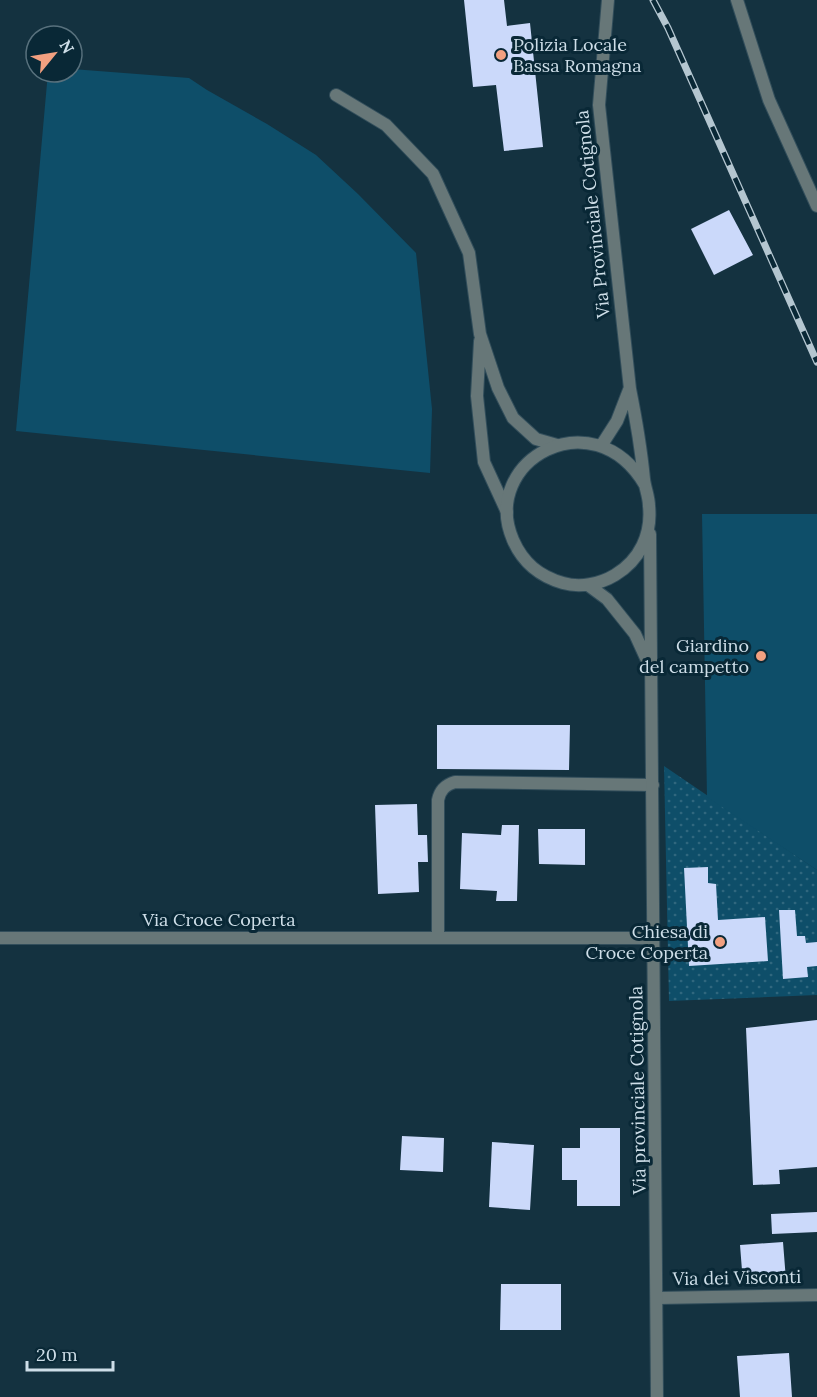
<svg xmlns="http://www.w3.org/2000/svg" width="817" height="1397" viewBox="0 0 817 1397" font-family="Lora,serif">
	<style>
		.grass { fill: url(#grass-dots) }
		.garden { fill: #0e4e69 }
		.building { fill: #cbd9fa }
		.lines { fill: none; stroke-linecap: round; stroke-linejoin: round }
		.service-casing { stroke: #324e5b; stroke-width: 14 }
		.minor-casing { stroke: #324e5b; stroke-width: 14 }
		.tertiary-casing { stroke: #324e5b; stroke-width: 14 }
		.service { stroke: #677778; stroke-width: 12 }
		.minor { stroke: #677778; stroke-width: 12 }
		.tertiary { stroke: #677778; stroke-width: 12 }
		.rail-casing { stroke: #b4c6d0; stroke-width: 7 }
		.rail { stroke: #092836; stroke-width: 4.5; stroke-dasharray: 14; stroke-linecap: butt }
		.poi-dot { fill: #f2a080; stroke: #092836; stroke-width: 2 }
		.labels { text-anchor: middle; stroke-width: 6; stroke-linejoin: round; paint-order: stroke }
		.poi-label { font-size: 18px; fill: #cedee8; stroke: #092836; text-anchor: end }
		.street-label { font-size: 18px; fill: #cedee8; stroke: #092836 }
	</style>
	<defs>
		<pattern id="grass-dots" width="8" height="8" patternUnits="userSpaceOnUse" patternTransform="scale(1.5)"><rect width="8" height="8" fill="#0e4e69"/><path d="M2 2h.1M6 6h.1" fill="none" stroke="#30677e" stroke-width="1.8" stroke-linecap="round"/></pattern>
	</defs>
	<rect width="100%" height="100%" fill="#143240"/>
	<path class="grass" d="M 664,766 L 817,870 L 817,995 L 669,1001 Z"/>
	<path class="garden" d="M 72,69 L 189,78 L 207,90 L 267,124 L 316,155 L 358,194 L 416,253 L 432,409 L 430,473 L 16,431 L 48,72 L 72,72 Z
		M 702,514 L 817,514 L 817,870 L 707,797 Z"/>
	<path class="building" d="M 464,0 L 504,0 L 507,26 L 530,23 L 543,147 L 504,151 L 496,85 L 473,87 Z
		M 729,210 L 753,255 L 714,275 L 691,229 Z
		M 437,725 L 570,725 L 569,770 L 437,769 Z
		M 417,804 L 418,835 L 427,835 L 428,862 L 418,862 L 419,892 L 378,894 L 375,805 Z
		M 502,825 L 519,825 L 517,901 L 496,901 L 497,891 L 460,889 L 462,833 L 501,835 Z
		M 538,829 L 585,829 L 585,865 L 539,864 Z
		M 708,867 L 708,883 L 716,884 L 718,920 L 765,917 L 768,961 L 689,966 L 684,868 Z
		M 779,910 L 795,910 L 797,936 L 805,936 L 806,943 L 817,942 L 817,966 L 807,967 L 808,977 L 783,979 Z
		M 817,1020 L 817,1167 L 779,1170 L 780,1184 L 753,1185 L 746,1028 Z
		M 580,1128 L 620,1128 L 620,1206 L 577,1206 L 577,1180 L 562,1180 L 562,1148 L 580,1148 Z
		M 402,1136 L 444,1138 L 443,1172 L 400,1170 Z
		M 492,1142 L 534,1145 L 530,1210 L 489,1207 Z
		M 817,1212 L 817,1232 L 772,1234 L 771,1214 Z
		M 783,1242 L 786,1280 L 743,1283 L 740,1245 Z
		M 501,1284 L 561,1284 L 561,1330 L 500,1330 Z
		M 789,1353 L 792,1397 L 740,1397 L 737,1356 Z"/>
	<g class="lines">
		<g class="service-casing">
			<path id="service" d="M 336,95 L 386,125 L 433,174 L 469,253 L 480,334 L 498,388 L 513,418 L 536,439 L 557,445
				M 480,341 L 477,396 L 484,462 L 507,512
				M 438,937 L 438,800 C 440,790 445,785 455,782 L 653,785"/>
		</g>
		<g class="minor-casing">
			<path id="minor" d="M 0,938 L 654,938
				M 658,1298 L 817,1295"/>
		</g>
		<g class="tertiary-casing">
			<path id="tertiary" d="M 608,0 L 599,105 L 630,389 C 636,419 641,448 644,479 C 645,488 649,497 649,506 C 652,534 640,560 615,575 C 600,584 580,588 563,583 C 539,576 523,563 513,540 C 479,461 593,397 645,485
				M 737,0 L 769,100 L 817,206
				M 601,446 L 617,421 L 629,390
				M 650,534 L 657,1397
				M 588,585 L 607,599 L 635,634 L 651,669"/>
		</g>
		<use href="#service" class="service"/>
		<use href="#minor" class="minor"/>
		<use href="#tertiary" class="tertiary"/>
		<g class="rail-casing">
			<path id="rail" d="M 653,0 L 668,28 L 817,362"/>
		</g>
		<use href="#rail" class="rail"/>
	</g>
	<g class="poi-dot">
		<circle cx="501" cy="55" r="6"/>
		<circle cx="761" cy="656" r="6"/>
		<circle cx="720" cy="942" r="6"/>
	</g>
	<g class="labels">
		<g class="poi-label">
			<text x="513" y="51" text-anchor="start">Polizia Locale<tspan x="513" dy="21">Bassa Romagna</tspan></text>
			<text x="749" y="652">Giardino<tspan x="749" dy="21">del campetto</tspan></text>
			<text x="708" y="938">Chiesa di<tspan x="708" dy="21">Croce Coperta</tspan></text>
		</g>
		<g class="street-label">
			<text transform="translate(593 214) rotate(-96)" y="6">Via Provinciale Cotignola</text>
			<text x="219" y="926">Via Croce Coperta</text>
			<text transform="translate(638 1090) rotate(-91)" y="6">Via provinciale Cotignola</text>
			<text transform="translate(737 1278) rotate(-1)" y="6">Via dei Visconti</text>
		</g>
	</g>
	<g transform="translate(54 54) rotate(60)"><circle r="28" fill="#092836" stroke="#58717d" stroke-width="1.5"/>
	<path d="M0-4.5L10 22L0 15L-10 22Z" fill="#f2a080"/>
	<text y="-9" font-size="16" font-weight="bold" text-anchor="middle" fill="#cedee8">N</text>
	</g>
	<path d="M27 1361v9h86v-9" fill="none" stroke="#cedee8" stroke-width="3"/>
	<text x="36" y="1361" font-size="18" fill="#cedee8" stroke="#092836" stroke-width="4.5" paint-order="stroke">20 m</text>
</svg>
